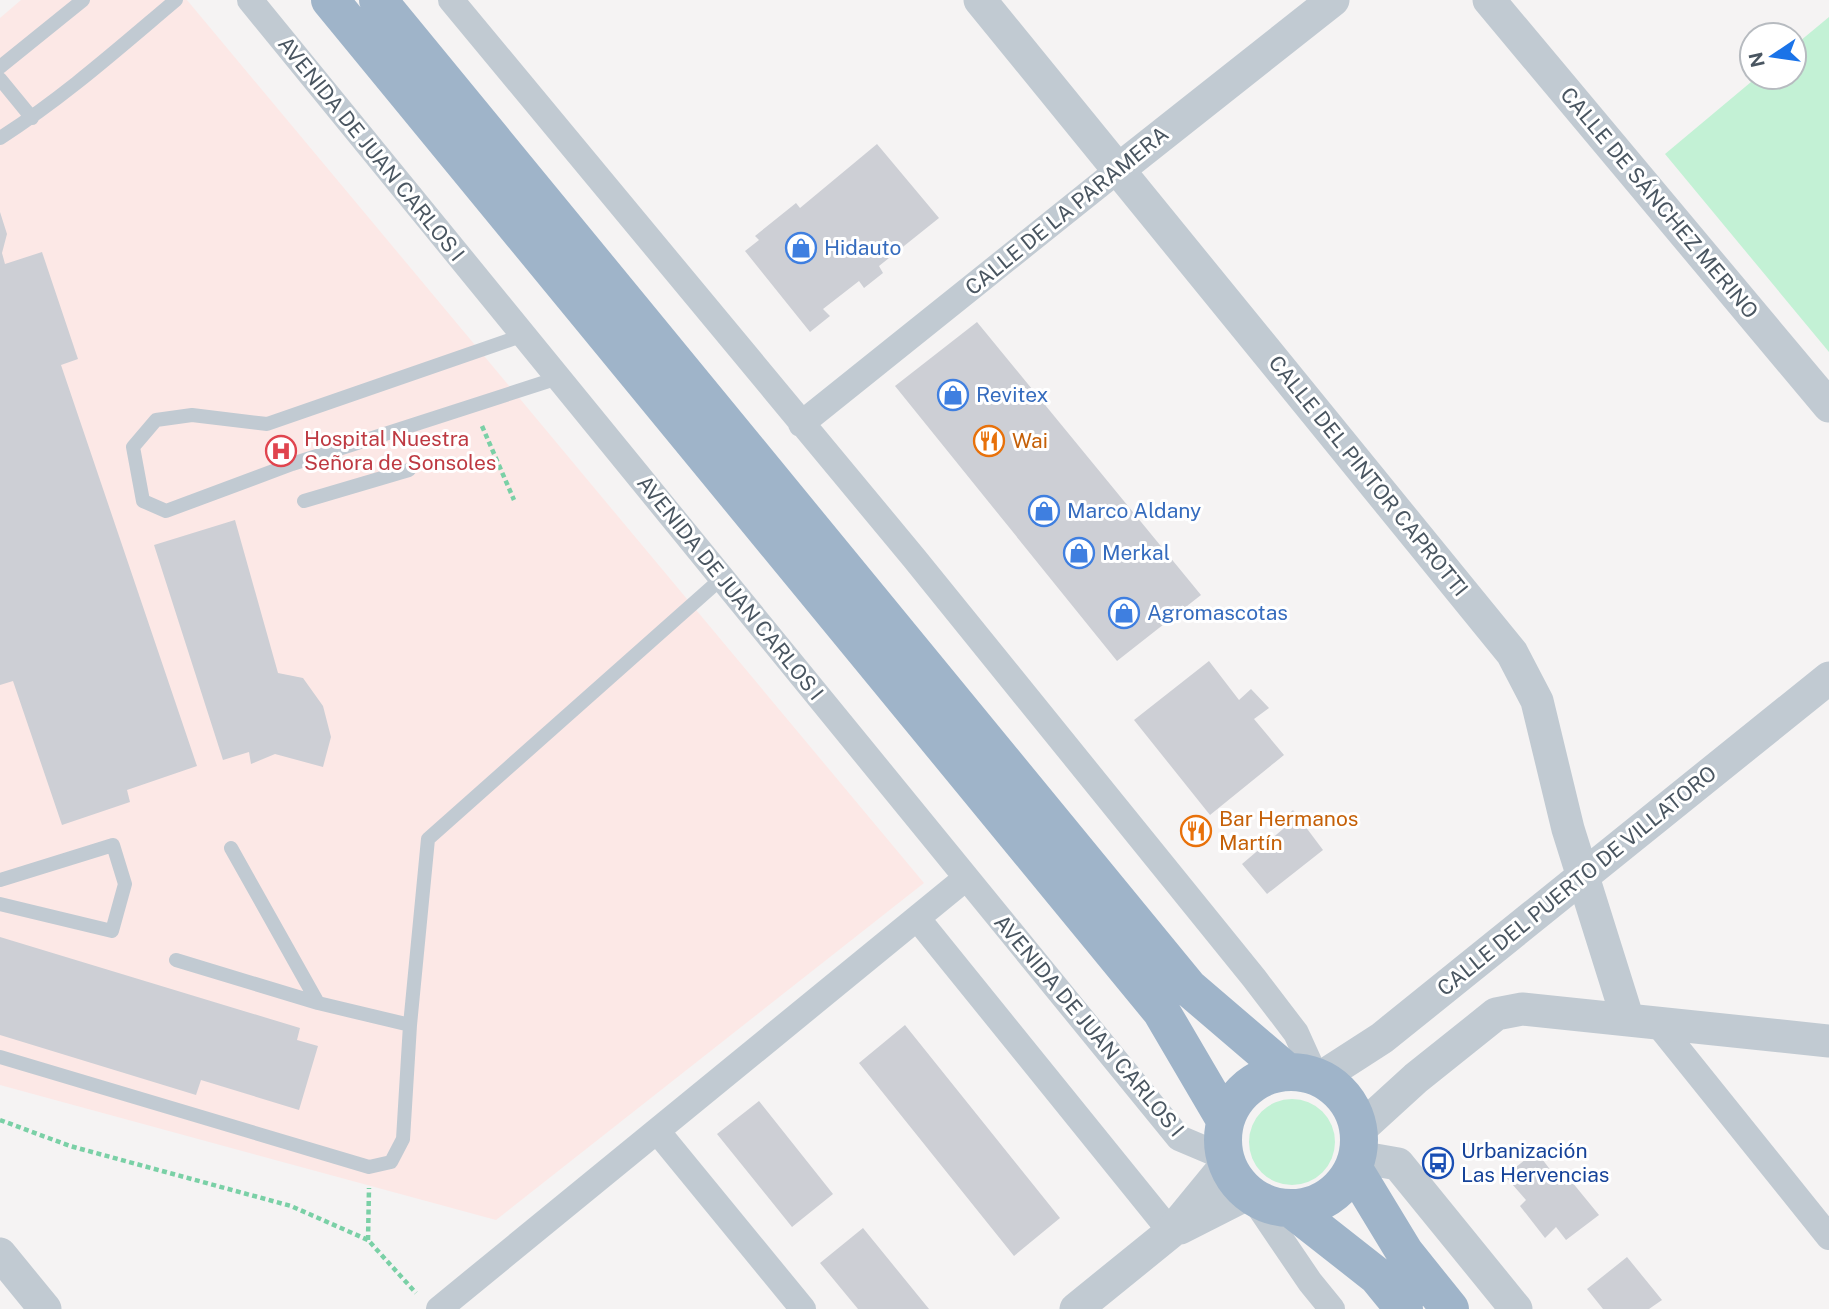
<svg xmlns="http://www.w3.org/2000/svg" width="1829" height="1309" viewBox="0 0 1829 1309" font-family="'Public Sans',sans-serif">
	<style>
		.medical { fill: #fce8e6 }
		.garden { fill: #c3f1d5 }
		.building { fill: #cdcfd5 }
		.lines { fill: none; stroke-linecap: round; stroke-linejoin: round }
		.path { stroke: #7ad0a6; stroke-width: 4.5; stroke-dasharray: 5 3.5; stroke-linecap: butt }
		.service { stroke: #c1cad2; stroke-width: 14 }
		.minor { stroke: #c1cad2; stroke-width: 26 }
		.tertiary { stroke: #c1cad2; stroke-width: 33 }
		.trunk { stroke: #9fb4c9; stroke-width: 38 }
		.labels { text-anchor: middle; stroke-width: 6; stroke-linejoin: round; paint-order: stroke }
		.street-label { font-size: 21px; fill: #4a5661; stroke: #fff }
		.shop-label { font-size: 21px; fill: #366cbe; stroke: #fff; text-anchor: start }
		.health-label { font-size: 21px; fill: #be3a42; stroke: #fff; text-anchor: start }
		.food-label { font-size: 21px; fill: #c56008; stroke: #fff; text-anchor: start }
		.transit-label { font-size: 21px; fill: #164399; stroke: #fff; text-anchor: start }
	</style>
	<rect width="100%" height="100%" fill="#f5f3f3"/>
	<path class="medical" d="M 21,0 L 187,0 L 924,883 L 496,1220 L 0,1085 L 0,18 Z"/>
	<path class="garden" d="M 1829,17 L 1829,352 L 1665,154 L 1757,77 L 1794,77 L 1794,46 Z
		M1249 1142a43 43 0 1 1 86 0a43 43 0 1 1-86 0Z"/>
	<path class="building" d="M 877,144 L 939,218 L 879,266 L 883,273 L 864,288 L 859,281 L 823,309 L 830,316 L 810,332 L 745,251 L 759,240 L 755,236 L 796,203 L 800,208 Z
		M 0,212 L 7,234 L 2,253 L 5,264 L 42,252 L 78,359 L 61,365 L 197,766 L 127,790 L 130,802 L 62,825 L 13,681 L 0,685 Z
		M 977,322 L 1201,595 L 1117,661 L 895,386 Z
		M 235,520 L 278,673 L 303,678 L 323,706 L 331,737 L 323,767 L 275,754 L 251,764 L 249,752 L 223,760 L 154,545 Z
		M 1209,661 L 1239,700 L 1251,689 L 1269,708 L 1254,719 L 1284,755 L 1210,815 L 1134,720 Z
		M 1293,810 L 1323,850 L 1267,894 L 1242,864 L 1283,829 L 1279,823 Z
		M 0,937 L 300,1028 L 297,1040 L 318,1046 L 299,1110 L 201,1080 L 196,1095 L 0,1035 Z
		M 905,1025 L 1060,1218 L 1014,1256 L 859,1063 Z
		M 759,1101 L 833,1194 L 792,1227 L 717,1134 Z
		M 1536,1151 L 1555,1176 L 1563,1171 L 1599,1215 L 1566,1240 L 1556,1227 L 1545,1238 L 1520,1206 L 1526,1200 L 1505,1176 Z
		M 863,1228 L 929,1309 L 858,1309 L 820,1263 Z
		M 1627,1257 L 1662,1300 L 1649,1309 L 1603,1309 L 1587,1289 Z"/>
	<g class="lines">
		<path class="path" d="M 482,426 L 514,500
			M 0,1120 L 70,1146 L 291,1206 L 368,1240 L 416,1293
			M 368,1240 L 369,1188"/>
		<path class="service" d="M 0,67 L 83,0
			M 0,79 L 32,118
			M 0,138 C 63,98 119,48 176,0
			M 524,335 L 267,424 L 192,415 L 156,420 L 133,447 L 143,501 L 166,511 L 292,464 L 558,378
			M 304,501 L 409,470
			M 231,848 L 318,1003
			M 0,880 L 113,845 L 125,884 L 112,931 L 0,904
			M 176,960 L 318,1003 L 410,1025
			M 0,1057 L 369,1167 L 391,1162 L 403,1139 L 410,1025 L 428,839 L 722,578"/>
		<path class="minor" d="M 250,0 L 1179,1138 L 1224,1157
			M 451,0 L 914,558 L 1254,978 L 1296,1033 L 1315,1075
			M 801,424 L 1118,170
			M 917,918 L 1171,1232
			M 1657,1023 L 1829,1237
			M 657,1131 L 803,1309
			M 1253,1198 L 1310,1282 L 1332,1309
			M 439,1309 L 966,878"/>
		<path class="tertiary" d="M 980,0 L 1512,653 L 1537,701 L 1568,829 L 1628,1020
			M 1489,0 L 1829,406
			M 1118,170 L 1333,0
			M 1320,1078 L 1382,1038 L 1829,678
			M 1359,1130 L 1416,1078 L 1496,1014 L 1522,1009 L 1829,1041
			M 1358,1157 L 1398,1164 L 1516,1309
			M 1180,1228 L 1247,1194
			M 0,1254 L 45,1309
			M 1076,1309 L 1171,1232 L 1226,1165"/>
		<path class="trunk" d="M 330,0 L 1161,1011 L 1225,1120
			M 378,0 L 1189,988 L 1286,1071
			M1223 1140a68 68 0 1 1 136 0a68 68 0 1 1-136 0Z
			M 1354,1169 L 1405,1253 L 1450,1309
			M 1293,1210 L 1377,1276 L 1404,1309"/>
	</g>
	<defs>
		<g id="shop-ring" transform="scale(1.575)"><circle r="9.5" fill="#fff" stroke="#3f7fe0" stroke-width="1.5"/><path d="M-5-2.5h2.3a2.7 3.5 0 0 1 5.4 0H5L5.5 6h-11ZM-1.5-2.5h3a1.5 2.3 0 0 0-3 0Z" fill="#3f7fe0"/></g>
		<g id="restaurant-ring" transform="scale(1.575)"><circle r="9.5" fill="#fff" stroke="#e8710a" stroke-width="1.5"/><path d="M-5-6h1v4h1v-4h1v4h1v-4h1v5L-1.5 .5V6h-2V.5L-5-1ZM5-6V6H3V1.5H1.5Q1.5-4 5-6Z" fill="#e8710a"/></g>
		<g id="hospital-ring" transform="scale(1.575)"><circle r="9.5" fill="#fff" stroke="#e0444e" stroke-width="1.5"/><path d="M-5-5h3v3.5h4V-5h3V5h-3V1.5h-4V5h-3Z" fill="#e0444e"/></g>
		<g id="bus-ring" transform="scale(1.575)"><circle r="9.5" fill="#fff" stroke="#1a4fb4" stroke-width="1.5"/><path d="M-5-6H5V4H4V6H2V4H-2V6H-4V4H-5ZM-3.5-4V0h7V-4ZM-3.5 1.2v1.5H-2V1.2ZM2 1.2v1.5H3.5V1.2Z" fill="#1a4fb4"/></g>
	</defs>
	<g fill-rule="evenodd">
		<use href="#shop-ring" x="801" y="248"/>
		<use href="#shop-ring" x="953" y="395"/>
		<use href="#restaurant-ring" x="989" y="441"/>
		<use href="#hospital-ring" x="281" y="451"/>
		<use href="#shop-ring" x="1044" y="511"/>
		<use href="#shop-ring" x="1079" y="553"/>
		<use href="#shop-ring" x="1124" y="613"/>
		<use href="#restaurant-ring" x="1196" y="831"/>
		<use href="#bus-ring" x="1438" y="1163"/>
	</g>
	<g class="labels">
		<g class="street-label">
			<text transform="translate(371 149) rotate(51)" y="7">AVENIDA DE JUAN CARLOS I</text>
			<text transform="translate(1659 203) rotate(50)" y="7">CALLE DE SÁNCHEZ MERINO</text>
			<text transform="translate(1067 211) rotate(-39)" y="7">CALLE DE LA PARAMERA</text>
			<text transform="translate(1368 476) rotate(51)" y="7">CALLE DEL PINTOR CAPROTTI</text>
			<text transform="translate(730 588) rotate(51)" y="7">AVENIDA DE JUAN CARLOS I</text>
			<text transform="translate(1577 881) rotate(-39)" y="7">CALLE DEL PUERTO DE VILLATORO</text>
			<text transform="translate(1089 1026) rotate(50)" y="7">AVENIDA DE JUAN CARLOS I</text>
		</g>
		<g class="shop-label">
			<text x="824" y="255">Hidauto</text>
			<text x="976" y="402">Revitex</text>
			<text x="1067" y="518">Marco Aldany</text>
			<text x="1102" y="560">Merkal</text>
			<text x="1147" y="620">Agromascotas</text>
		</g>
		<g class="health-label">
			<text x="304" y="446">Hospital Nuestra<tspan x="304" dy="24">Señora de Sonsoles</tspan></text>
		</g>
		<g class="food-label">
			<text x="1012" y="448">Wai</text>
			<text x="1219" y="826">Bar Hermanos<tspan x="1219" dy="24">Martín</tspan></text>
		</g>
		<g class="transit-label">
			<text x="1461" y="1158">Urbanización<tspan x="1461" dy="24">Las Hervencias</tspan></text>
		</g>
	</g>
	<g transform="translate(1773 56) rotate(257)"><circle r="33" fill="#ffffff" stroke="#b7bbc0" stroke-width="2"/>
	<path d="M0-5L12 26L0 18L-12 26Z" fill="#1a73e8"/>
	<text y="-10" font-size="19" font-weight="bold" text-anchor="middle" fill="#4a5661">N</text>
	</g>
</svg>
